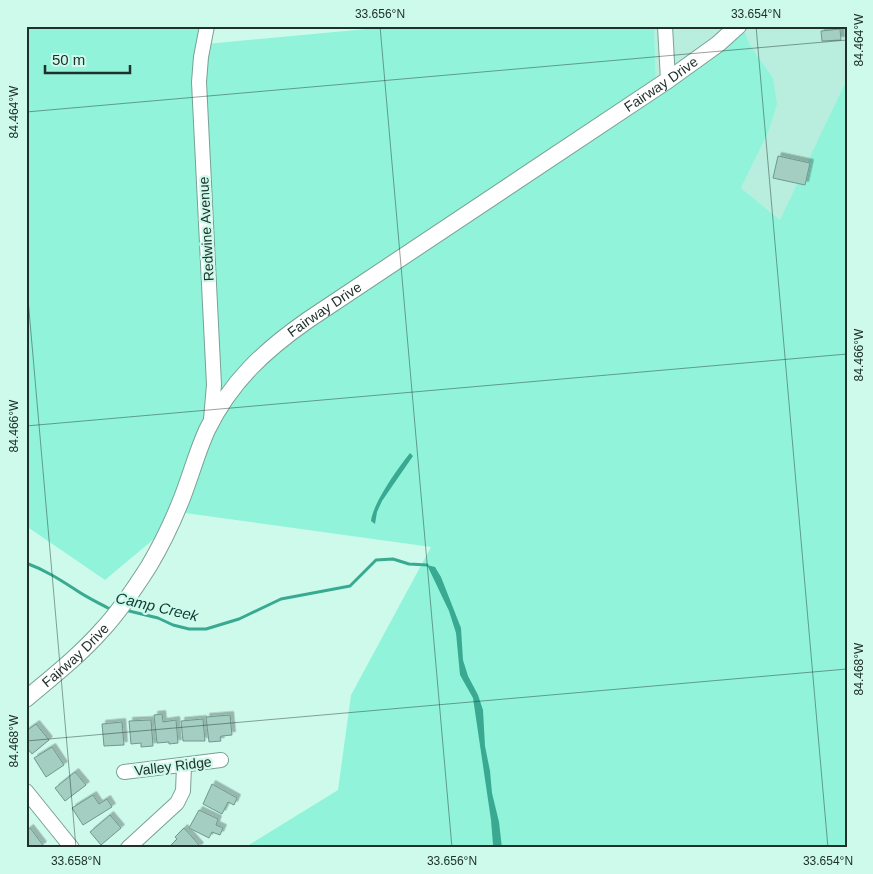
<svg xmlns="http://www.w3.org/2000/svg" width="873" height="874" viewBox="0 0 873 874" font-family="Arial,sans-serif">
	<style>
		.built { fill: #b9eddd }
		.green { fill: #91f4da }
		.water { fill: #39aa91 }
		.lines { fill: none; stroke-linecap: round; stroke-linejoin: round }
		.stream { stroke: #39aa91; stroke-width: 3 }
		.building { fill: #a3cec1; stroke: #6f988d; filter: url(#shadow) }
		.minor-casing { stroke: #78a195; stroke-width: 16 }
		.tertiary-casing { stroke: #78a195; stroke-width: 18 }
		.minor { stroke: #fff; stroke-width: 14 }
		.tertiary { stroke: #fff; stroke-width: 16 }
		.ticks { fill: none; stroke: #20312c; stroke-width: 1; stroke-opacity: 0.45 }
		.labels { text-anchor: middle; stroke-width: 4.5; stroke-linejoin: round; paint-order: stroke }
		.street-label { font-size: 14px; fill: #20312c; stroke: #cefaec }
		.water-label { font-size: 15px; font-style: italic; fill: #0b3d33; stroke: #cefaec }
		.neatline { fill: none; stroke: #20312c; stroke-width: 2 }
		.ticks-label { font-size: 12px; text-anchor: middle; fill: #20312c }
	</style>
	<defs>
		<filter id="shadow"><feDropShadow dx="3.5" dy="-3.5" stdDeviation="0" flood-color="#0004"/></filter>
	</defs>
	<rect width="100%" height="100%" fill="#cefaec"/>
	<path class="built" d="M 654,26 L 739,26 L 656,80 Z
		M 742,26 L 847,26 L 847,79 L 781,221 L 741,188 L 768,133 L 773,78 L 750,45 Z"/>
	<path class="green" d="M 26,26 L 211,26 L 206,44 L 398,26 L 654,26 L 656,80 L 742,26 L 750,45 L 773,78 L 777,104 L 768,133 L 741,188 L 780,220 L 847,79 L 847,848 L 244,848 L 338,790 L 351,695 L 431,547 L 185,513 L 105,580 L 26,526 Z"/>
	<path class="water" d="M 410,453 L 413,456 L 382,501 L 377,512 L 375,524 L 371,521 C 373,503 398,468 410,453 Z
		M 427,565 L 435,567 L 441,577 L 461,628 L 463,660 L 468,676 L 478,695 L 483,710 L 485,746 L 490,771 L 492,793 L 499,822 L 502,848 L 493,848 L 493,845 L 491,820 L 473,698 L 460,675 L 456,633 L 449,611 Z"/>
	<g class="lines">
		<path class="stream" d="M 26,563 C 45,570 59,579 76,590 C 86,597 97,602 108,608 L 114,609
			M 125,610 L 158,618 L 173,625 L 189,629 L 206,629 L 239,619 L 281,599 L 350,586 L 376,560 L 393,559 L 409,564 L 427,565"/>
	</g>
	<path class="building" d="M 840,29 L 841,40 L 822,41 L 821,31 Z
		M 778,156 L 810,163 L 805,185 L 773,178 Z
		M 162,714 L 163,722 L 176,720 L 178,743 L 169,744 L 169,742 L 157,743 L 154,715 Z
		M 230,715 L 232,735 L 222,736 L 220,737 L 221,741 L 209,742 L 206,717 Z
		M 203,719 L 205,741 L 183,741 L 181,721 Z
		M 151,720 L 153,746 L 141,747 L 141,743 L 131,744 L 129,721 Z
		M 122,722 L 124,745 L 104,746 L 102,724 Z
		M 36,724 L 49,740 L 32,754 L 26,747 L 26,731 Z
		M 52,747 L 64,765 L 46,777 L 34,758 Z
		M 75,772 L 86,785 L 65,801 L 55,788 Z
		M 212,784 L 237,798 L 234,805 L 228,802 L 222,814 L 203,804 Z
		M 93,795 L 99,804 L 107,799 L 112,807 L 83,825 L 72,808 Z
		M 199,810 L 218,819 L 216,825 L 223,828 L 220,835 L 212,832 L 209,838 L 189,828 Z
		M 110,815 L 121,828 L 101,845 L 90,832 Z
		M 30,828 L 43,845 L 39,848 L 26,848 L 26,831 Z
		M 184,828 L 200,846 L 198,848 L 174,848 L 171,845 L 177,839 L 175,837 Z"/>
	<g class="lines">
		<g class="minor-casing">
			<path id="minor" d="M 207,26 L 201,57 L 199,82 L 214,385 L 211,419
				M 665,26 L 668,80
				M 124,772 L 221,760
				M 26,791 L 72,848
				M 128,848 L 177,803 L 183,791 L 184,766"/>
		</g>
		<g class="tertiary-casing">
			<g id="tertiary">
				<path id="s1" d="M 26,699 C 52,677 79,656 102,630 C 120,611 135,588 149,566 C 162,544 173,521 182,498 C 191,475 197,452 207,430 C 231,381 265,350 308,320 L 668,80 L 718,44 L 738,26"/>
			</g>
		</g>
		<use href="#minor" class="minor"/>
		<use href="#tertiary" class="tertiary"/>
	</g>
	<path class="ticks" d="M 380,26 L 452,848M 756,26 L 828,848M 26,112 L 847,40M 26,276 L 76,848M 26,426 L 847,354M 26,741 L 847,669"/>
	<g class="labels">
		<g class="street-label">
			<text dy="5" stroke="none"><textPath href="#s1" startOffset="906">Fairway Drive</textPath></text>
			<text transform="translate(206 229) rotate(-93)" y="5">Redwine Avenue</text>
			<text dy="5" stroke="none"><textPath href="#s1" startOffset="501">Fairway Drive</textPath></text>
			<text dy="5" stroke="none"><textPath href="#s1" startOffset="66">Fairway Drive</textPath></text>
			<text transform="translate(173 766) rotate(-7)" y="5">Valley Ridge</text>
		</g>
		<g class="water-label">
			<text transform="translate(157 607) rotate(13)" y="5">Camp Creek</text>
		</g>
	</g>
	<rect width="873" height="874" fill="none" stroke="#cefaec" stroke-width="55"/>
	<path d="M45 65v8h85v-8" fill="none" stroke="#20312c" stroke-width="2.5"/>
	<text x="52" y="65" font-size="15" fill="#20312c" stroke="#cefaec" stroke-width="4" paint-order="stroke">50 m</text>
	<rect x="28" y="28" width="818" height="818" class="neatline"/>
	<g class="ticks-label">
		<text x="380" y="18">33.656°N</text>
		<text x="756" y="18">33.654°N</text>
		<text transform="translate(859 40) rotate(-90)" y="4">84.464°W</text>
		<text transform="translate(14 112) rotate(-90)" y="4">84.464°W</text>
		<text transform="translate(859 355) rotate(-90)" y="4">84.466°W</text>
		<text transform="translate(14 426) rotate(-90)" y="4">84.466°W</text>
		<text transform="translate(859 669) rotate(-90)" y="4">84.468°W</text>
		<text transform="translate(14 741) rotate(-90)" y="4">84.468°W</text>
		<text x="76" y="865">33.658°N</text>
		<text x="452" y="865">33.656°N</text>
		<text x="828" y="865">33.654°N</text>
	</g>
</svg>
